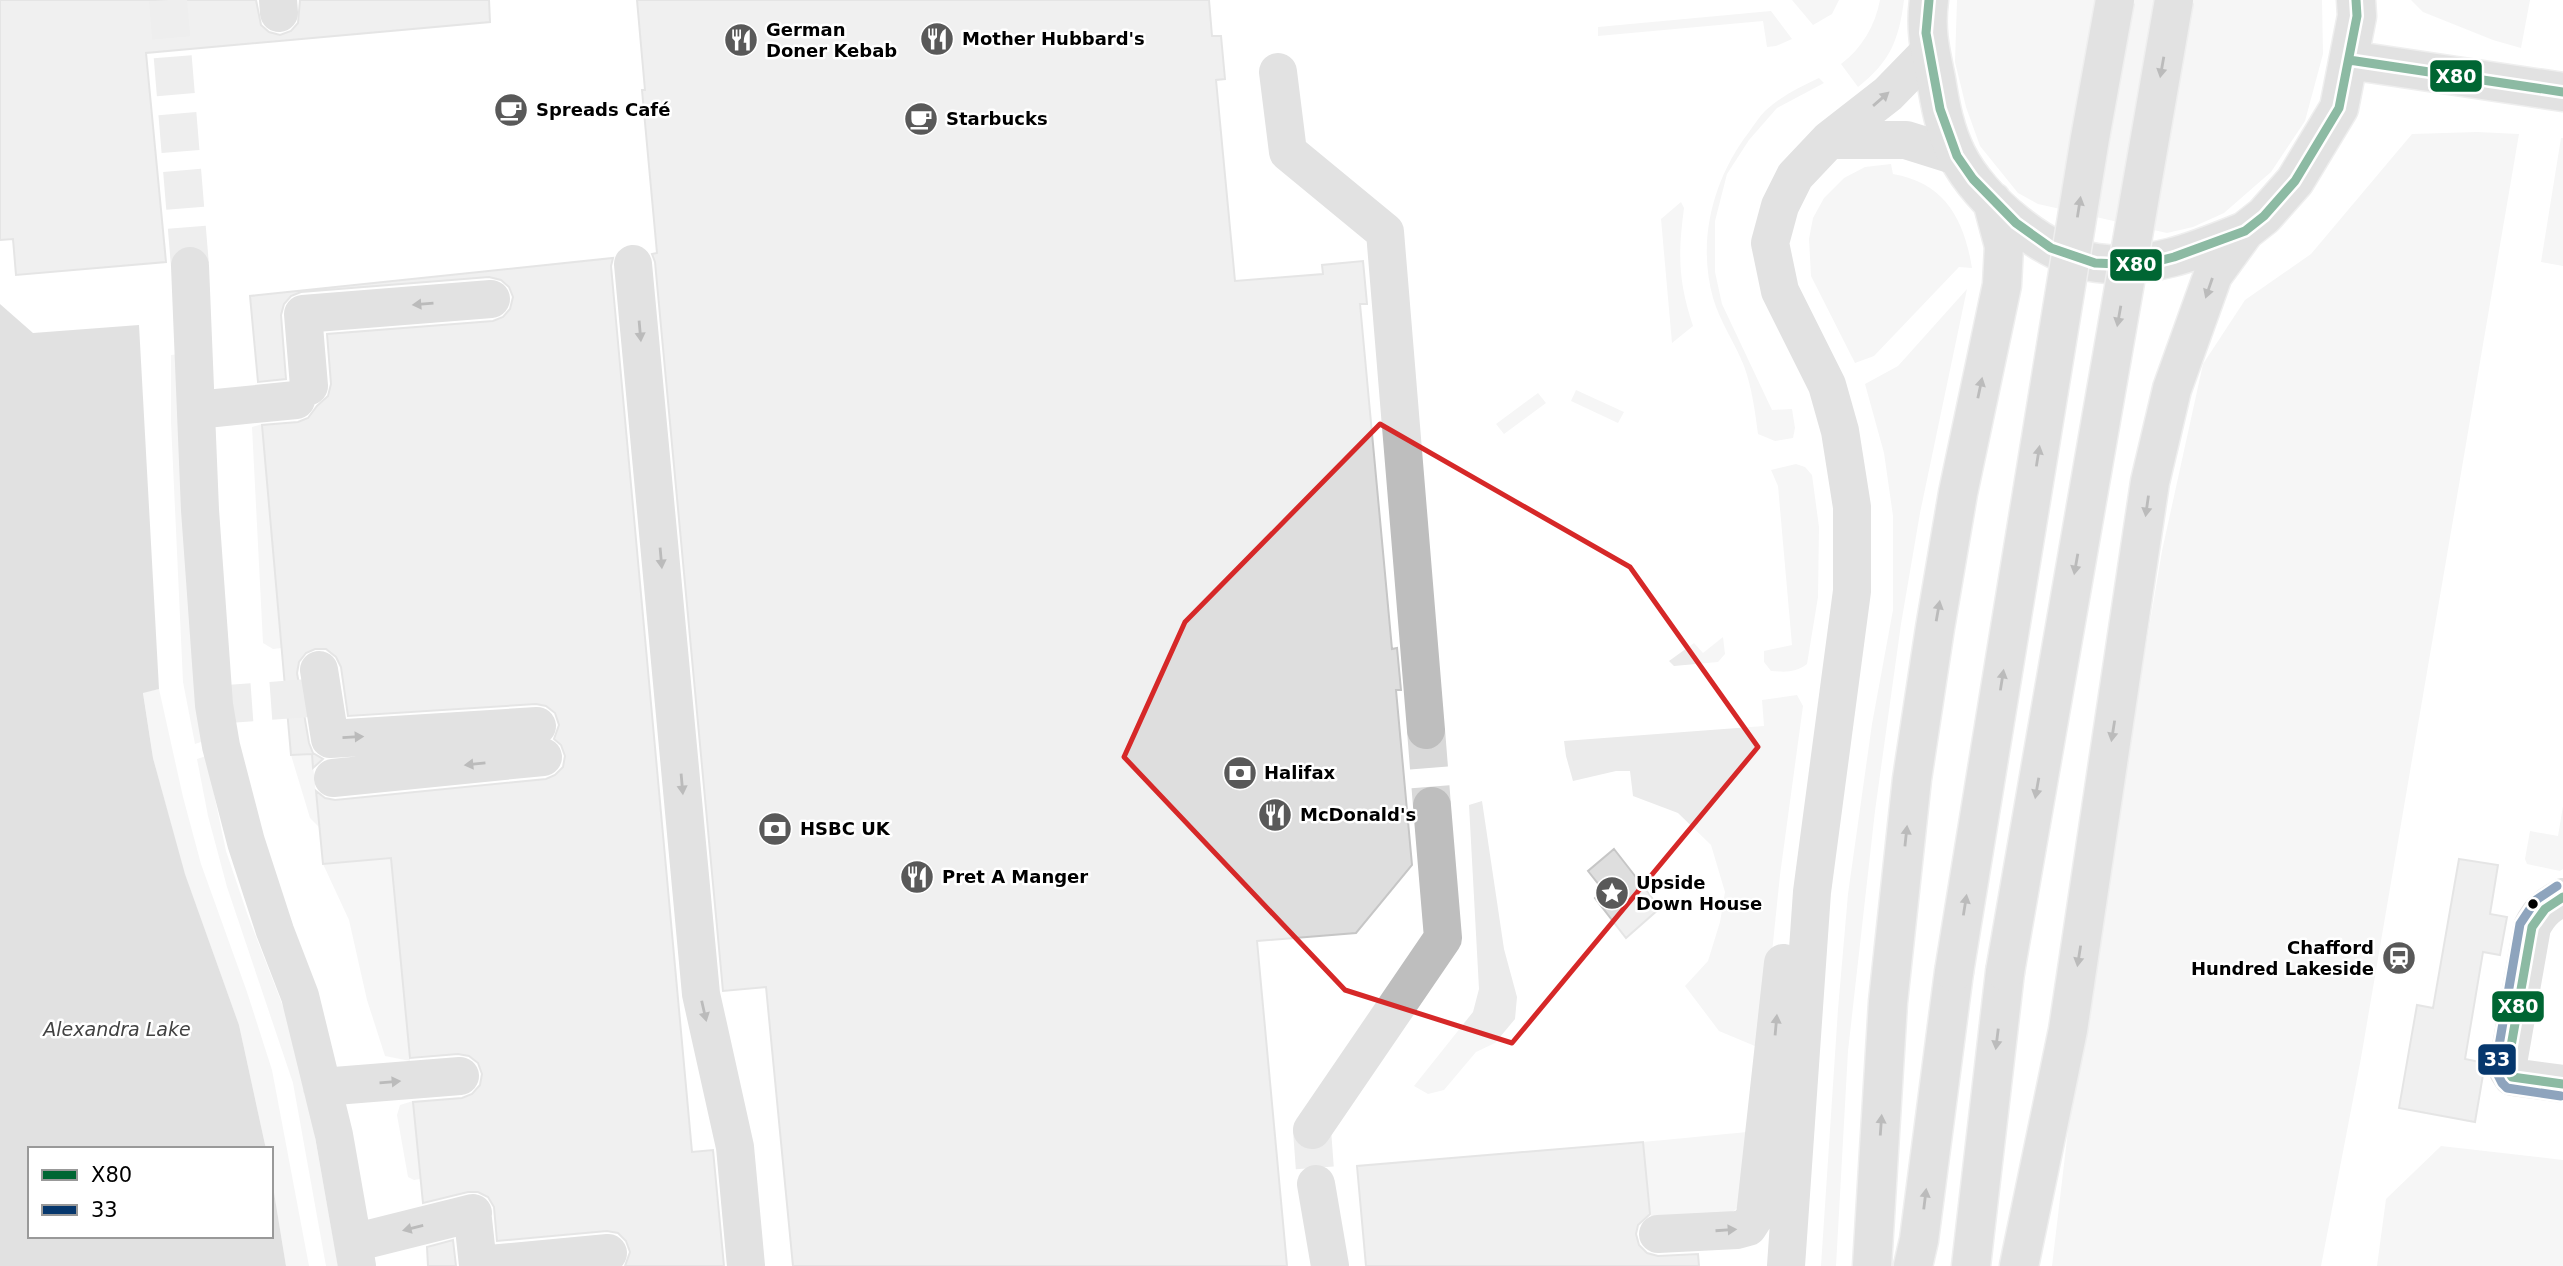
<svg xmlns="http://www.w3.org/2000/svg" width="2563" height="1266" viewBox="0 0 2563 1266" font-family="'DejaVu Sans',sans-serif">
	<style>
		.green { fill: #ebebeb }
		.water { fill: #bdbdbd }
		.building { fill: #dedede; stroke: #c6c6c6; stroke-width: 2 }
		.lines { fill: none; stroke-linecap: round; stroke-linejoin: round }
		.minor-tunnel { stroke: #d9d9d9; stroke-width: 38; stroke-dasharray: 38 19; stroke-linecap: butt }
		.major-casing { stroke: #dbdbdb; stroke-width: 41 }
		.minor { stroke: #bebebe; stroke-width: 38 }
		.major { stroke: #bebebe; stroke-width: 38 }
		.major-bridge-casing { stroke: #dbdbdb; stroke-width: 41; stroke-linecap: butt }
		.major-bridge { stroke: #bebebe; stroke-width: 38 }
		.bus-1-casing { stroke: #fff; stroke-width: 14 }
		.bus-2-casing { stroke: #fff; stroke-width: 14 }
		.bus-1 { stroke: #063; stroke-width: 9 }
		.bus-2 { stroke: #06376d; stroke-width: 9 }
		.oneway { fill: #686868 }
		.marked { fill: none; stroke: #d62828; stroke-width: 5; stroke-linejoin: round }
		.bus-dot { fill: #000; stroke: #fff; stroke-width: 2.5 }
		.labels { text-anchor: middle; stroke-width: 5; stroke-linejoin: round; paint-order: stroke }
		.poi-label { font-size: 18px; font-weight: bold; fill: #000; stroke: #fff; text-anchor: start }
		.water-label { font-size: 19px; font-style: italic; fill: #424242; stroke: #fff }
		.line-badge { stroke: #fff; stroke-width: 2.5 }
		.badge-label { font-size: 19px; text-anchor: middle; font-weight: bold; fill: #fff }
	</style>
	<rect width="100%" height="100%" fill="#fff"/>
	<path class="green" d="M 1792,0 L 1839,0 L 1832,14 L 1813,25 Z
		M 1880,0 L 1904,0 C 1899,40 1890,62 1858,87 L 1841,64 C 1862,48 1875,26 1880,0 Z
		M 1957,0 L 2322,0 L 2323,54 L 2305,121 L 2271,172 L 2224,213 L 2193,227 L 2167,233 L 2038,204 L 2018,193 L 1980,146 L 1966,107 L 1955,62 Z
		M 2411,0 L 2530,0 L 2521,48 L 2493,40 L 2423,12 Z
		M 1771,11 L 1792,39 L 1776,46 L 1767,47 L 1763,21 L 1598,36 L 1598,27 Z
		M 1819,78 L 1824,83 L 1777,108 L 1749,140 L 1727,174 L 1715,221 L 1715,272 L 1722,304 L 1772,410 L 1792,409 L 1795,428 L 1793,438 L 1775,441 L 1758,434 C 1755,411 1752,388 1744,366 C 1735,343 1720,322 1713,298 C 1697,240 1713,179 1749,132 C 1754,125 1759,117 1765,111 C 1781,96 1800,87 1819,78 Z
		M 2477,132 L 2519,134 L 2361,1058 L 2321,1266 L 2052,1266 L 2077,1054 L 2162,551 L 2203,364 L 2245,300 L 2311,254 L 2412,134 Z
		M 2561,138 L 2563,138 L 2563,266 L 2541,262 Z
		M 1891,164 L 1893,174 C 1945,183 1964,219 1972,268 L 1959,267 L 1874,356 L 1855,363 L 1811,276 L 1809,239 L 1813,218 L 1824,198 L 1844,178 L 1865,167 Z
		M 1681,202 L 1684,208 C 1678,255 1678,280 1693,326 L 1672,343 L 1661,219 Z
		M 1967,289 L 1920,513 L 1901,624 L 1875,811 L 1848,1051 L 1836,1266 L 1821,1266 L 1838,1009 L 1848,894 L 1872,724 L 1893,610 L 1893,516 L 1884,453 L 1865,384 L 1898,366 Z
		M 181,354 L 204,741 L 195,744 L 183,682 L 171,422 L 171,355 Z
		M 1576,390 L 1624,412 L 1618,423 L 1571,401 Z
		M 1538,393 L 1546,403 L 1504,434 L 1496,424 Z
		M 262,424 L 282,648 L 273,649 L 263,643 L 252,427 Z
		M 1796,464 L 1805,467 L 1812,475 L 1819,527 L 1818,597 L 1807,664 C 1796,673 1784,672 1771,671 L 1764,662 L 1764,651 L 1792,645 L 1778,486 L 1771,470 Z
		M 1723,637 L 1725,654 L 1718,662 L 1674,666 L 1669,661 L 1694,643 L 1703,653 Z
		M 159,689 L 183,797 L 201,864 L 247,992 L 272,1070 L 309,1266 L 286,1266 L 271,1174 L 271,1149 L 266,1149 L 239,1025 L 183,869 L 153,758 L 143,692 Z
		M 1797,695 L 1803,706 L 1780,875 L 1762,1049 L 1719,1031 L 1685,986 L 1708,961 L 1720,922 L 1725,892 L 1711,845 L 1678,813 L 1633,796 L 1630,771 L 1616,771 L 1573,781 L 1566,756 L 1564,741 L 1764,726 L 1762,700 Z
		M 312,754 L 319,827 L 310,818 L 291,755 Z
		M 206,756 L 226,851 L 248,916 L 291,1027 L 311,1115 L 338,1266 L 326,1266 L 293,1083 L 227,887 L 208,816 L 197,759 Z
		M 1482,801 L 1504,949 L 1517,997 L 1515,1019 L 1495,1043 L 1476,1052 L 1444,1090 L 1428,1094 L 1414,1086 L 1473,1012 L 1479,989 L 1469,805 Z
		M 2563,806 L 2563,869 L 2560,871 L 2527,864 L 2525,859 L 2530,831 L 2558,836 Z
		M 391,858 L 410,1061 L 385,1056 L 367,1000 L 349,920 L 323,864 Z
		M 413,1101 L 420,1179 L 414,1180 L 408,1177 L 397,1115 L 400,1105 Z
		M 1747,1132 L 1740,1205 L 1731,1214 L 1651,1218 L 1643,1142 Z
		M 2441,1146 L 2563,1160 L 2563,1266 L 2377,1266 L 2386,1199 Z"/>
	<path class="water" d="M 0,304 L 33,333 L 139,325 L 159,689 L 143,693 L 153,758 L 185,874 L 239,1025 L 266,1149 L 30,1149 L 30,1236 L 271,1236 L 271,1174 L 286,1266 L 0,1266 Z"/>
	<path class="building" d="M 0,0 L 256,0 L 261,25 L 269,32 L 280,35 L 291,31 L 298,23 L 300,0 L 489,0 L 490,22 L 146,53 L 166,262 L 16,275 L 13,239 L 0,240 Z
		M 637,0 L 1209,0 L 1212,36 L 1221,36 L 1225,79 L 1216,80 L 1235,281 L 1323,274 L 1322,265 L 1363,261 L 1367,304 L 1360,304 L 1392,649 L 1397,648 L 1401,690 L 1396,690 L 1412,865 L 1356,933 L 1257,941 L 1287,1266 L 793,1266 L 766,987 L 723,991 L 655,262 L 652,254 L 657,253 L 642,90 L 645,90 Z
		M 613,258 L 611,266 L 692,1152 L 713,1150 L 724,1266 L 625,1266 L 630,1252 L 626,1241 L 618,1233 L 607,1231 L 497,1241 L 494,1207 L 488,1197 L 478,1192 L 468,1192 L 423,1203 L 413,1102 L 462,1098 L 472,1094 L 480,1085 L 482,1074 L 478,1063 L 469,1056 L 458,1054 L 410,1058 L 391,858 L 323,864 L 316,791 L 325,798 L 335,800 L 546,779 L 555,775 L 563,767 L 565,756 L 561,745 L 554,739 L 559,725 L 555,713 L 546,706 L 536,704 L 348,716 L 341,667 L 336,657 L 326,649 L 315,649 L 306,653 L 299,662 L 297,673 L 309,743 L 313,753 L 323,759 L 313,768 L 312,754 L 291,755 L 262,425 L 298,422 L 308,418 L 317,406 L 328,396 L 331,384 L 327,334 L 493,321 L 503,317 L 510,309 L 513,297 L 509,287 L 501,280 L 489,277 L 301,292 L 291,296 L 284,304 L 281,315 L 286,379 L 258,382 L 250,296 Z
		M 1614,849 L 1660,908 L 1626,938 L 1595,898 L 1603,890 L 1588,871 Z
		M 2459,859 L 2498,865 L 2490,914 L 2507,917 L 2500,955 L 2483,952 L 2465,1059 L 2485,1063 L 2475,1122 L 2399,1108 L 2417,1005 L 2433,1008 Z
		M 1643,1142 L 1650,1214 L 1638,1225 L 1636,1234 L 1639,1245 L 1647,1253 L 1658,1256 L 1698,1254 L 1699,1266 L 1366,1266 L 1357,1166 Z
		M 453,1240 L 456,1266 L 428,1266 L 427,1247 Z"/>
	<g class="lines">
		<path class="minor-tunnel" d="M 168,0 L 190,266
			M 214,705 L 323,697
			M 1426,730 L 1432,806
			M 1312,1130 L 1316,1184"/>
		<g class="major-casing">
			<path id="major" d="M 1929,0 C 1925,30 1930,50 1936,79 C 1940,105 1945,131 1957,155 C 1980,201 2045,256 2097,263 C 2151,270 2196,251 2245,231
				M 2349,60 L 2563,92
				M 1872,1266 L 1888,1002 L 1912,779 L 1935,628 L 1958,493 L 2002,285 L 2004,246 L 1992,201
				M 1913,1266 L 1919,1240 L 1954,972
				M 1971,1266 L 2005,972
				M 2019,1266 L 2068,1030 L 2150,482 L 2172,389 L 2213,275 L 2245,231 L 2264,216 L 2295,181 L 2339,108 L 2357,16 L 2356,0"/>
		</g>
		<path class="minor" d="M 278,0 L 279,13
			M 1278,72 L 1288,152 L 1385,232 L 1426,730
			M 1829,140 L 1906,140 L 1957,156
			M 633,264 L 701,994 L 735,1147 L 746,1266
			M 190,266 L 200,510 L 214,705 L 221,746 L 246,842 L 275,931 L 300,996 L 334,1135 L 357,1266
			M 309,386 L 303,314 L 491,299
			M 196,410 L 296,400
			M 319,670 L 330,739 L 537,726
			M 333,778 L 543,757
			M 2563,897 C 2548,905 2540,911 2532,927 L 2507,1069 L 2512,1077 L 2563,1084
			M 322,1087 L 460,1076
			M 1312,1130 L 1443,938 L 1432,806
			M 1316,1184 L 1330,1266
			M 473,1219 L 478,1265 L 608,1253
			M 1658,1234 L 1737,1230 L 1748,1227 L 1755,1216 L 1783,963
			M 353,1243 L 473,1213
			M 1786,1266 L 1812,892 L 1852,591 L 1852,507 L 1840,431 L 1827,385 L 1780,291 L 1770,243 L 1780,206 L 1795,176 L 1829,140 L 1888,94 L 1929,52"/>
		<use href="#major" class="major"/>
		<g class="major-bridge-casing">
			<path id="major-bridge" d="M 1954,972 L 2090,138 L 2115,0
				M 2005,972 L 2174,0"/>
		</g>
		<use href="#major-bridge" class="major-bridge"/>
		<g class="bus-1-casing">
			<path id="bus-1" d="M 1929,0 L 1926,33 L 1940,109 L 1957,156 L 1973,179 L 2016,223 L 2051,248 L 2095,263 L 2143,265 L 2174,257 L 2245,231 L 2264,216 L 2295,181 L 2339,108 L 2357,16 L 2356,0
				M 2349,60 L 2563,92
				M 2563,897 L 2545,909 L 2532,927 L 2507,1069 L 2512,1077 L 2563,1084"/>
		</g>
		<g class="bus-2-casing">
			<path id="bus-2" d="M 2557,886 L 2536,900 L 2520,924 L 2495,1069 L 2502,1083 L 2507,1088 L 2561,1096"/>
		</g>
		<use href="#bus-1" class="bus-1"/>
		<use href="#bus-2" class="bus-2"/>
	</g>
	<defs><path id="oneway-solid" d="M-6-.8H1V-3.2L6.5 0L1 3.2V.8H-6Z" transform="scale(1.75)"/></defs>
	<g class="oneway">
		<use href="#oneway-solid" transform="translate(2162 67) rotate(100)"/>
		<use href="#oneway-solid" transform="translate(1881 99) rotate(-41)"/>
		<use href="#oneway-solid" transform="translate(2079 207) rotate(-81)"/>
		<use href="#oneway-solid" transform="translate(2209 288) rotate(109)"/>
		<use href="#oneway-solid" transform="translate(423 304) rotate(175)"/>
		<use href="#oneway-solid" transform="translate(2119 316) rotate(100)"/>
		<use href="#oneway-solid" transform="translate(640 331) rotate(85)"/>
		<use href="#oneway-solid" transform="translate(1980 388) rotate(-78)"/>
		<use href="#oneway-solid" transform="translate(2038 456) rotate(-81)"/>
		<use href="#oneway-solid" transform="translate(2147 506) rotate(98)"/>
		<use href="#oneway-solid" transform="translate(661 558) rotate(85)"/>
		<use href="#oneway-solid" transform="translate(2076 564) rotate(100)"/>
		<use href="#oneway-solid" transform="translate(1938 611) rotate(-80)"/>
		<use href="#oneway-solid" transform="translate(2002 680) rotate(-81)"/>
		<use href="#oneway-solid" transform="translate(2113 731) rotate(99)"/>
		<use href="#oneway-solid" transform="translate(353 737) rotate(-3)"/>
		<use href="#oneway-solid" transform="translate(475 764) rotate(174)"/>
		<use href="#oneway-solid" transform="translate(682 784) rotate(85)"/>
		<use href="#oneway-solid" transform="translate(2037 788) rotate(100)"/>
		<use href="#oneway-solid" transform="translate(1906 836) rotate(-84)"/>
		<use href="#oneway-solid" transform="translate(1965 905) rotate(-81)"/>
		<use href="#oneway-solid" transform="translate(2079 956) rotate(99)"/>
		<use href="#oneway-solid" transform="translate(704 1011) rotate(77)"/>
		<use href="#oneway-solid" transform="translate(1776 1025) rotate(-85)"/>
		<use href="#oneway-solid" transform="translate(1997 1039) rotate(97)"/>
		<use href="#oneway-solid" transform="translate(390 1082) rotate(-5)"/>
		<use href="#oneway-solid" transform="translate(1881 1125) rotate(-86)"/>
		<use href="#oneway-solid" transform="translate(1925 1199) rotate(-83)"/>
		<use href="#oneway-solid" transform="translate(413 1228) rotate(166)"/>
		<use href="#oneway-solid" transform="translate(1726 1230) rotate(-4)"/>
	</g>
	<path d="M0 0H2563V1266H0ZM 1380,424 L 1630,567 L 1758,747 L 1512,1043 L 1345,990 L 1124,757 L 1185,622 Z" fill="#fff" fill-opacity=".55" fill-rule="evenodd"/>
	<path class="marked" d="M 1380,424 L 1630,567 L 1758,747 L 1512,1043 L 1345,990 L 1124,757 L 1185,622 Z"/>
	<defs>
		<g id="restaurant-disc" transform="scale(1.75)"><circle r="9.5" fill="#595959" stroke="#fff"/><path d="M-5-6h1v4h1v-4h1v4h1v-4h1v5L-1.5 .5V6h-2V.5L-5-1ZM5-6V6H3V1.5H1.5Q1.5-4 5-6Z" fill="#fff"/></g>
		<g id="cafe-disc" transform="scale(1.75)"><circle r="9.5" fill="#595959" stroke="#fff"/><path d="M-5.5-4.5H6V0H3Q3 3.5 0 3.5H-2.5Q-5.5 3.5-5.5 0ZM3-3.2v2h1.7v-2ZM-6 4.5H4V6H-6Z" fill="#fff"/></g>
		<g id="bank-disc" transform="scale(1.75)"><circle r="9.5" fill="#595959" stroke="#fff"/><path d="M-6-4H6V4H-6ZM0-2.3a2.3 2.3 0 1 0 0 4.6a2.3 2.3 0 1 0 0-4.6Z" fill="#fff"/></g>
		<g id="sight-disc" transform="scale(1.75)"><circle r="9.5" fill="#595959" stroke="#fff"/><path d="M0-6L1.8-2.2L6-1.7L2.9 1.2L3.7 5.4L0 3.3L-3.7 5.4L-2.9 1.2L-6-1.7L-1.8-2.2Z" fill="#fff"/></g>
		<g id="station-disc" transform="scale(1.75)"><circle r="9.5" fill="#595959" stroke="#fff"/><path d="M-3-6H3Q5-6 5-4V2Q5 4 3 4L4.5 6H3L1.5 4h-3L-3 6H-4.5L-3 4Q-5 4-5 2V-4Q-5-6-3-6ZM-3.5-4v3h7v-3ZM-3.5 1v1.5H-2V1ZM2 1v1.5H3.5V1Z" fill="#fff"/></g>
	</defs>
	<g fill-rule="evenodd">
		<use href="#restaurant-disc" x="937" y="39"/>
		<use href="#restaurant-disc" x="741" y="40"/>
		<use href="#cafe-disc" x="511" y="110"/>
		<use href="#cafe-disc" x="921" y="119"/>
		<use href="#bank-disc" x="1240" y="773"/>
		<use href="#restaurant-disc" x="1275" y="815"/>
		<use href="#bank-disc" x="775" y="829"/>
		<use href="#restaurant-disc" x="917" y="877"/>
		<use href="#sight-disc" x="1612" y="893"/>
		<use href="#station-disc" x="2399" y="958"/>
	</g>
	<circle class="bus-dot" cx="2533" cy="904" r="6"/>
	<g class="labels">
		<g class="poi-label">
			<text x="766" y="36">German<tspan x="766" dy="21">Doner Kebab</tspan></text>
			<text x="962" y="45">Mother Hubbard's</text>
			<text x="536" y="116">Spreads Café</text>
			<text x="946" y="125">Starbucks</text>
			<text x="1264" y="779">Halifax</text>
			<text x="1300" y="821">McDonald's</text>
			<text x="800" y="835">HSBC UK</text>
			<text x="942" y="883">Pret A Manger</text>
			<text x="1636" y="889">Upside<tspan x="1636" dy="21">Down House</tspan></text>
			<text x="2374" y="954" text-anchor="end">Chafford<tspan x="2374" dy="21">Hundred Lakeside</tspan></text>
		</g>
		<g class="water-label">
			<text x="117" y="1036">Alexandra Lake</text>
		</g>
	</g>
	<g class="line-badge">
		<rect x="2429" y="59" width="54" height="34" rx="7" fill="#063"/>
		<rect x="2109" y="248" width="54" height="34" rx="7" fill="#063"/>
		<rect x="2491" y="990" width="54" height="33" rx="7" fill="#063"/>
		<rect x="2477" y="1043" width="40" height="33" rx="7" fill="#06376d"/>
	</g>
	<g class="badge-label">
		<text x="2456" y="83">X80</text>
		<text x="2136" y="271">X80</text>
		<text x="2518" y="1013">X80</text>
		<text x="2497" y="1066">33</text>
	</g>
	<rect x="28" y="1147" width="245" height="91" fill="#ffffff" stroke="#999999" stroke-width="2"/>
	<rect x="42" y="1170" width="35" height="10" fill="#006633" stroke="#999999" stroke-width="2"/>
	<text x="91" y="1182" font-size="21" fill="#000000">X80</text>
	<rect x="42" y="1205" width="35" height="10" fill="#06376d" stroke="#999999" stroke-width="2"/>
	<text x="91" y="1217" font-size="21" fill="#000000">33</text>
</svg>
